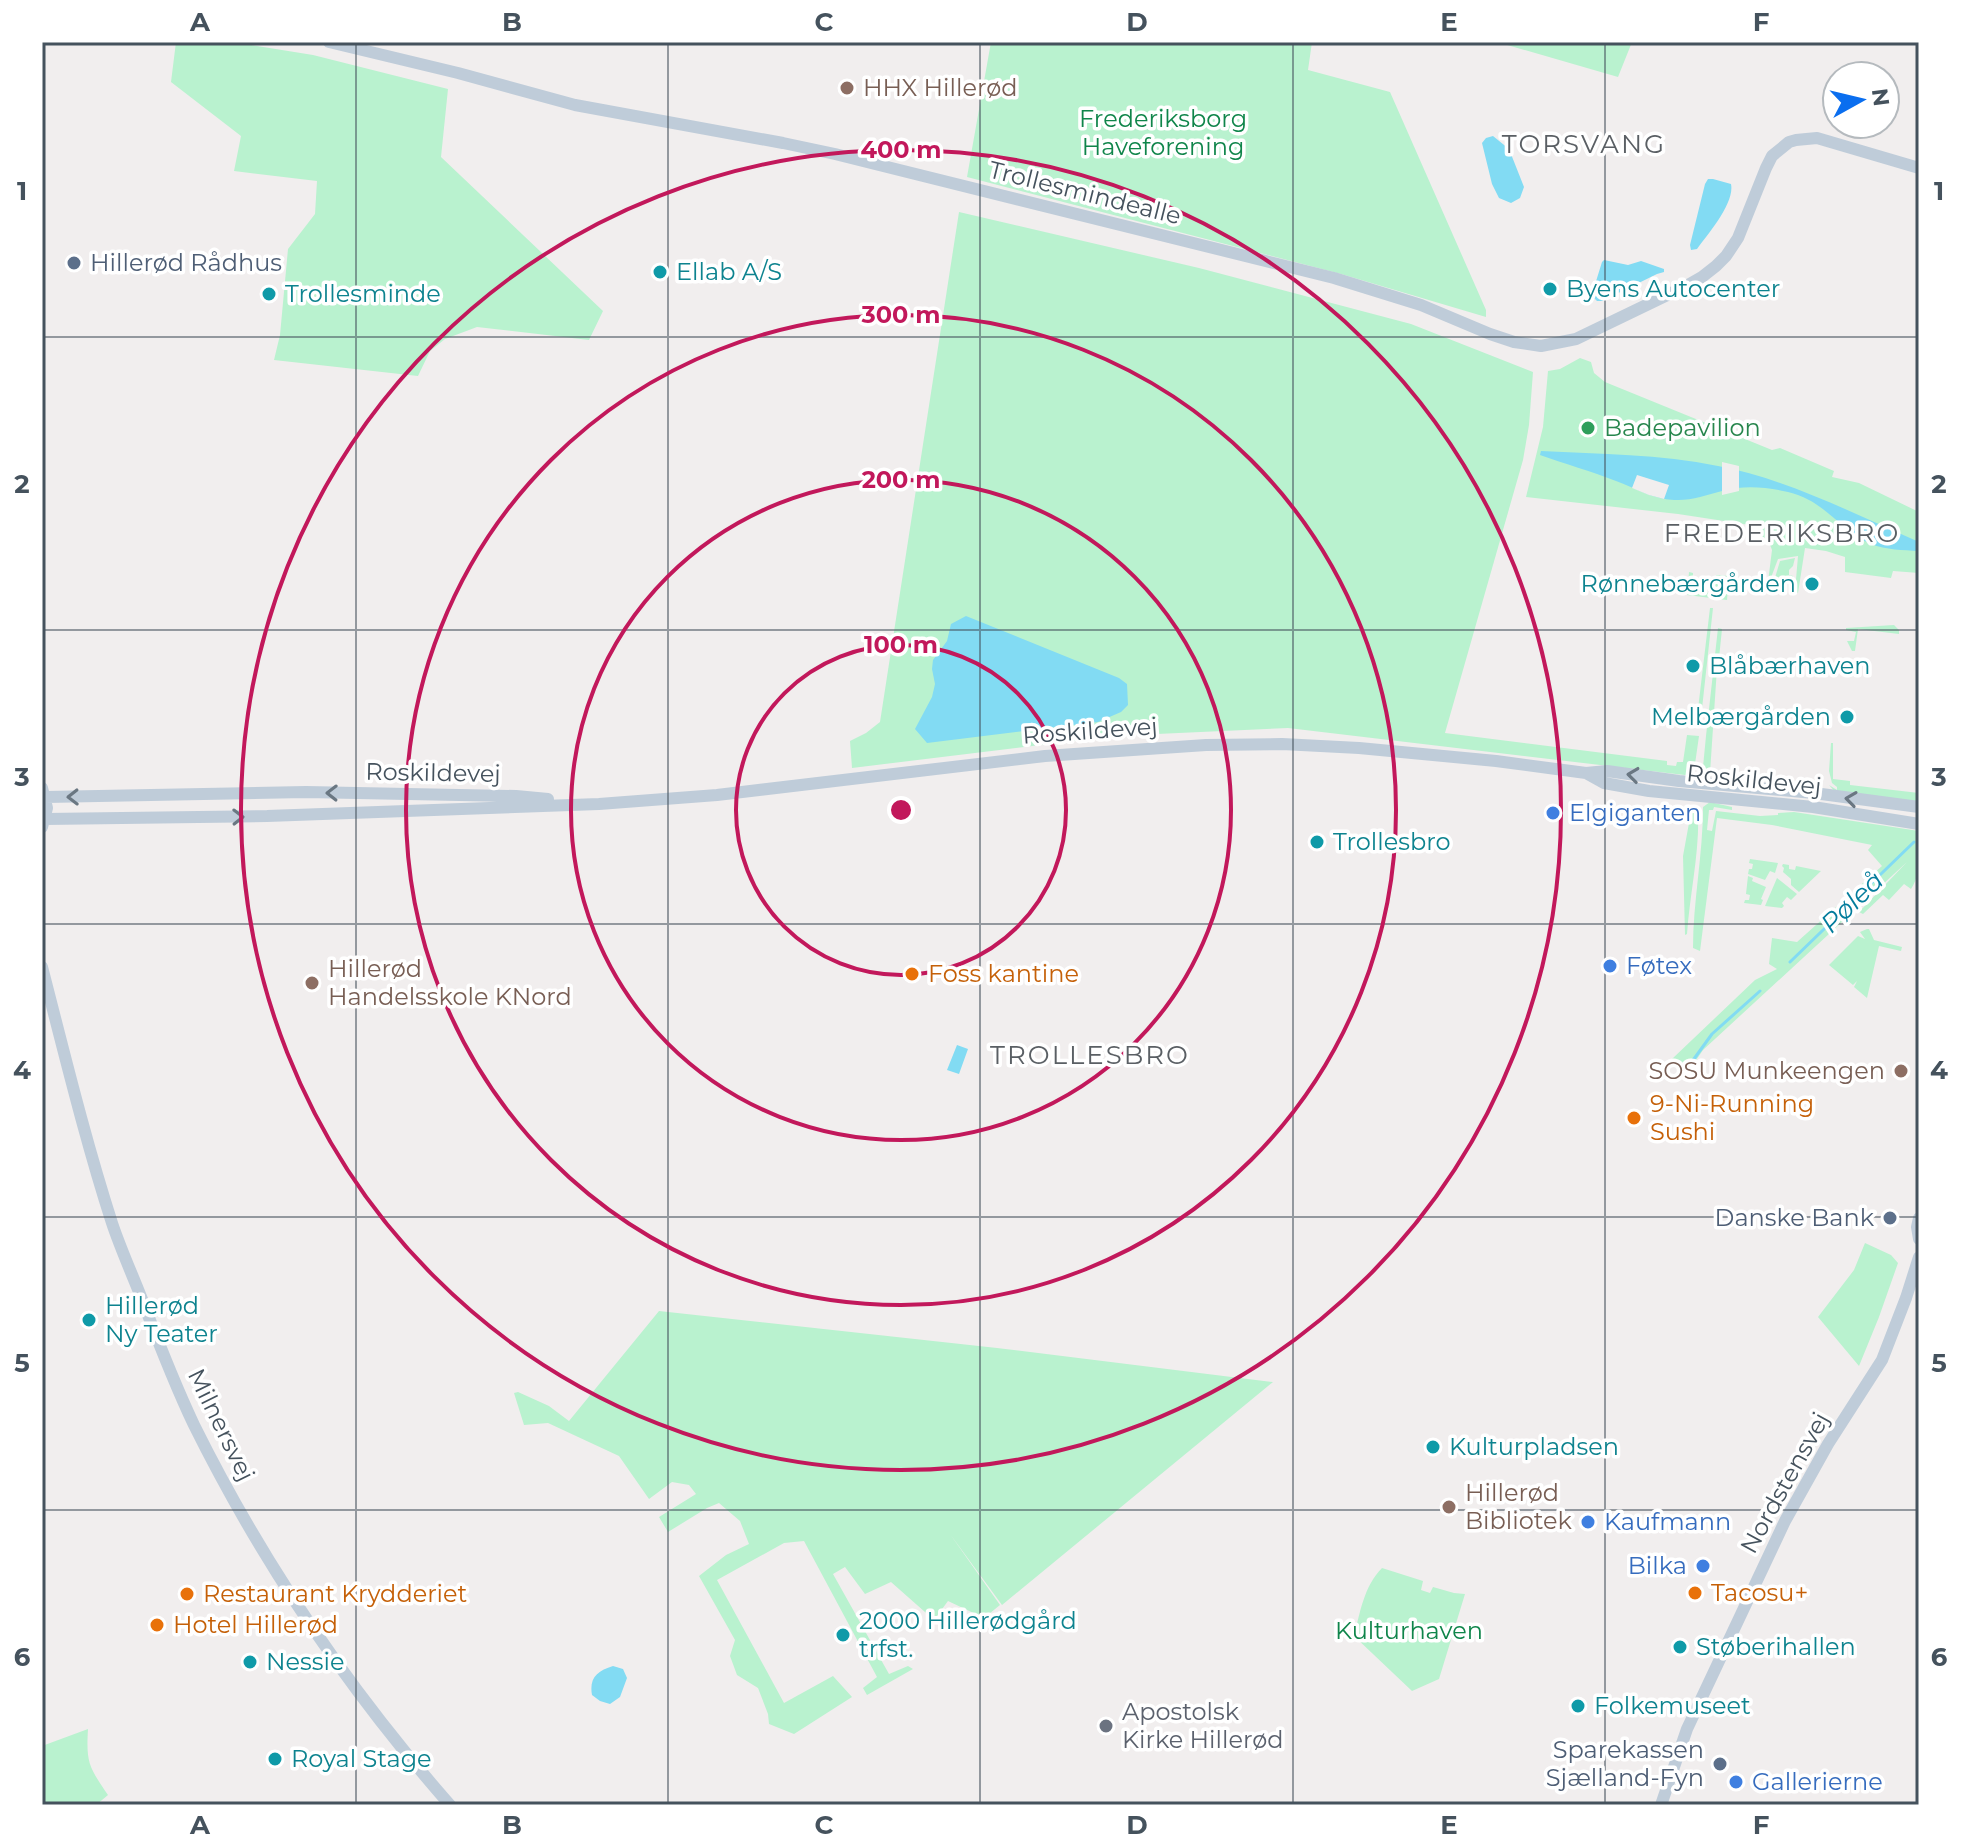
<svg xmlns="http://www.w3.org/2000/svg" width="1961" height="1847" viewBox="0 0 1961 1847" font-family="Montserrat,sans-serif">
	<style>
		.green { fill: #b9f2cf }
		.water { fill: #82dbf3 }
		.pier { fill: #f1eeee }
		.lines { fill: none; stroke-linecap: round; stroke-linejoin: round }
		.stream { stroke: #82dbf3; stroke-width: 3 }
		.secondary { stroke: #bfccd9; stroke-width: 12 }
		.oneway { stroke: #6a7782 }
		.grid { fill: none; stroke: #45525d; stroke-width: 2; stroke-opacity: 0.55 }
		.ring { fill: none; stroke: #c2185b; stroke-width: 4 }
		.education-dot { fill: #8d6e63; stroke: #fff; stroke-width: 3 }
		.service-dot { fill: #5c6f8a; stroke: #fff; stroke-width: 3 }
		.culture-dot { fill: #0f9aa8; stroke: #fff; stroke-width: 3 }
		.leisure-dot { fill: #2e9e5b; stroke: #fff; stroke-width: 3 }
		.shop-dot { fill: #3f7fe0; stroke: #fff; stroke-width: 3 }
		.food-dot { fill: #e8710a; stroke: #fff; stroke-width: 3 }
		.worship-dot { fill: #6b7280; stroke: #fff; stroke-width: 3 }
		.labels { text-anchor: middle; stroke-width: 7; stroke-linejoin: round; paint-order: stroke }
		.education-label { font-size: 24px; fill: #785e54; stroke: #fff; text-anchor: start }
		.park-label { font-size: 24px; fill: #0f854a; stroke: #fff }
		.street-label { font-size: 24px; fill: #45525d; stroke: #fff }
		.service-label { font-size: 24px; fill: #4e5e75; stroke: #fff; text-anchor: end }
		.culture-label { font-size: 24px; fill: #0d838f; stroke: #fff; text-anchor: start }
		.leisure-label { font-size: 24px; fill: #27864d; stroke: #fff; text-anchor: start }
		.shop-label { font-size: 24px; fill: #366cbe; stroke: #fff; text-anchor: start }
		.food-label { font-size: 24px; fill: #c56008; stroke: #fff; text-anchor: start }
		.worship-label { font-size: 24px; fill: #5b616d; stroke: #fff; text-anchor: start }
		.neighbourhood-label { font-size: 26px; letter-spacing: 2px; fill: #5a5f64; stroke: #fff }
		.water-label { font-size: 26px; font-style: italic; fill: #037c9c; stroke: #fff }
		.centre { fill: #c2185b; stroke: #fff; stroke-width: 4 }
		.ring-label { font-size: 24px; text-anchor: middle; font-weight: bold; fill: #c2185b; stroke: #fff; stroke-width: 7; stroke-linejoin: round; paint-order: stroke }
		.neatline { fill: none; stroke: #45525d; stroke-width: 3 }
		.grid-label { font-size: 26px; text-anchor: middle; font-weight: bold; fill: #45525d }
	</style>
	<rect width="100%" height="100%" fill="#f1eeee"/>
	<path class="green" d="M 176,42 L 233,42 L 313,55 L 448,89 L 441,157 L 603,311 L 589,340 L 477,327 L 445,339 L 430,351 L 418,376 L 274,360 L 280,335 L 288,249 L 315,214 L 317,181 L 234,171 L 241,136 L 171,82 Z
		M 991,42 L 1312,42 L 1308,70 L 1390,92 L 1486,310 L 1486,317 L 1341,274 L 967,177 Z
		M 1497,42 L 1632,42 L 1618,77 Z
		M 959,212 L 1199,268 L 1411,324 L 1533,372 L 1529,425 L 1523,460 L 1445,733 L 1667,761 L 1667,765 L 1676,766 L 1677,762 L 1683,762 L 1687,735 L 1699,736 L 1695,764 L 1692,765 L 1693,776 L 1288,728 L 1113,736 L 852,768 L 850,741 L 866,733 L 880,722 Z
		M 1580,358 L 1591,362 L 1594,373 L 1605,382 L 1772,450 L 1780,448 L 1834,471 L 1832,477 L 1859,483 L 1919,512 L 1919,573 L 1893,571 L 1891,578 L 1845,572 L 1845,557 L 1826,551 L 1805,548 L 1798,593 L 1795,591 L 1798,556 L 1778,559 L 1772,575 L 1771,585 L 1764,586 L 1764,582 L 1768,582 L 1772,550 L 1769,542 L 1749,540 L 1750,525 L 1678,514 L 1526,497 L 1543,427 L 1548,371 L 1560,369 Z
		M 1795,558 L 1793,566 L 1789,570 L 1789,575 L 1793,576 L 1793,583 L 1792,579 L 1776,577 L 1774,581 L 1780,561 Z
		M 1689,572 L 1693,573 L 1693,580 L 1715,582 L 1716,575 L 1729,576 L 1727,600 L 1687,595 L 1688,591 L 1721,594 L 1721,587 L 1688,584 Z
		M 1710,608 L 1713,608 L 1700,727 L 1696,726 Z
		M 1894,625 L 1899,630 L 1899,634 L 1858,629 L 1855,651 L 1852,651 L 1847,641 L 1854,641 L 1856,632 L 1846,630 L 1846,628 Z
		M 1718,628 L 1722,629 L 1718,668 L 1717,668 L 1710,773 L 1704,776 L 1703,767 L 1706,736 Z
		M 1831,743 L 1833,743 L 1833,779 L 1850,781 L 1850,785 L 1919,793 L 1919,804 L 1836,793 L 1829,785 L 1837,790 L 1837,787 L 1832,783 L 1829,771 Z
		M 1710,802 L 1732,807 L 1732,810 L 1714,807 L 1713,810 L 1709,810 L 1707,830 L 1712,831 L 1716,811 L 1760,816 L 1778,815 L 1778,813 L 1794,812 L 1919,831 C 1919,849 1922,873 1911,889 L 1904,884 L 1889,900 L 1883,895 L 1863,914 L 1859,912 L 1907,862 L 1703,1050 L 1690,1069 L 1672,1059 L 1755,980 L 1777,969 L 1769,964 L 1772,938 L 1797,942 L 1882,866 L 1868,850 L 1872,845 L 1772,825 L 1717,818 L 1700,951 L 1693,948 C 1693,901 1703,855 1703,807 Z
		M 1698,809 C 1700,851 1690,892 1687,934 L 1685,935 L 1683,856 L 1691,812 Z
		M 1750,859 L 1778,863 L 1775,873 L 1770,871 L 1765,880 L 1748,874 L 1749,869 L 1752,869 L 1753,864 L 1749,863 Z
		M 1783,864 L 1789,865 L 1789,869 L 1795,870 L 1796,866 L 1821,871 L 1799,892 L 1791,885 L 1791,879 L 1783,872 L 1784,868 L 1782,866 Z
		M 1748,876 L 1753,878 L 1752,881 L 1766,887 L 1761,899 L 1763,900 L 1761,905 L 1744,903 L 1745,900 L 1749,900 L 1750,895 L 1746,894 Z
		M 1777,878 L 1797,894 L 1791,900 L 1787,897 L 1782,903 L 1784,906 L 1782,908 L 1765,906 Z
		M 1867,929 L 1869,929 L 1874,940 L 1902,947 L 1901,951 L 1879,946 L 1867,998 L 1854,987 L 1857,981 L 1853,985 L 1829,965 L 1858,936 L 1865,939 L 1860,932 Z
		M 1865,1243 L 1891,1255 L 1898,1263 L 1879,1317 L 1859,1366 L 1818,1317 L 1854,1270 Z
		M 659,1311 L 997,1348 L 1273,1382 L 1002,1605 L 950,1534 L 1000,1605 L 984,1618 L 948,1601 L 934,1620 L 891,1582 L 865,1594 L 845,1567 L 833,1574 L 889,1674 L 908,1666 L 913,1669 L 867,1695 L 863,1688 L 877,1677 L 804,1541 L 784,1543 L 717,1580 L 784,1703 L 833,1676 L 852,1697 L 794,1734 L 769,1724 L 768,1714 L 758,1688 L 737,1675 L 730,1656 L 735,1640 L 699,1576 L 726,1555 L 749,1544 L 740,1521 L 719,1503 L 707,1508 L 668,1532 L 659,1517 L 696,1494 L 689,1485 L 672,1482 L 649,1499 L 619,1456 L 548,1423 L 524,1425 L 514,1393 L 518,1392 L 549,1406 L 569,1421 Z
		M 1382,1568 L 1423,1581 L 1421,1590 L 1430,1593 L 1433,1587 L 1454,1593 L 1465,1594 L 1439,1679 L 1412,1691 L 1354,1636 C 1360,1613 1364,1586 1382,1568 Z
		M 88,1729 C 86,1763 89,1767 108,1795 L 96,1805 L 42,1805 L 42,1746 Z"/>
	<path class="water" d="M 1493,136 L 1509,149 L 1524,187 L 1520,198 L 1511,203 L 1499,198 L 1492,184 L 1482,143 L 1486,138 Z
		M 1708,179 L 1713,179 L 1731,184 C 1735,203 1708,234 1697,249 L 1691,250 L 1690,245 L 1705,184 Z
		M 1604,260 L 1628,265 L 1641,261 L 1664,269 L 1664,272 L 1657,274 L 1602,301 L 1597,301 L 1593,297 L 1593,291 L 1602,262 Z
		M 1541,451 C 1600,454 1660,454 1718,466 C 1782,478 1842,508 1901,534 L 1919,542 L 1919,551 C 1903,550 1886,550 1871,544 C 1839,530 1826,501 1788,492 C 1765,487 1745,485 1722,491 C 1706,495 1691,501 1674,500 C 1653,499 1635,488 1616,481 C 1591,471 1565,464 1540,455 Z
		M 966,616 L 1119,678 L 1127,684 L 1128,705 L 1121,712 L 1098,722 L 927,743 L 915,729 L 932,697 L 935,684 L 932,669 L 933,660 L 947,641 L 951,624 Z
		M 957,1045 L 968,1049 L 959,1074 L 947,1070 Z
		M 613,1666 L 623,1669 L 627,1678 L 620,1697 L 610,1704 L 600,1701 L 592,1695 C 589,1678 597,1671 613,1666 Z"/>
	<path class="pier" d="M 1722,462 L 1739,466 L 1739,491 L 1722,495 Z
		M 1637,475 L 1669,485 L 1664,499 L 1649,495 L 1632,488 Z"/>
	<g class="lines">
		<path class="stream" d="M 1790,962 L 1914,842
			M 1691,1063 L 1712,1034 L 1760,991"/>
		<path class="secondary" d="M 329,42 L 458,73 L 575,105 L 783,143 L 835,154 L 1334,278 L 1421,305 L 1490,334 L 1514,342 L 1541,346 L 1576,339 L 1688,285 L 1702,277 L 1716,266 L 1726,256 L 1738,238 L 1766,168 L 1772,156 L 1789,142 L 1796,140 L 1817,138 L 1919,168
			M 1586,773 L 1604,783 L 1649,791 L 1813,807 L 1919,824
			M 42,788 L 47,808 L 42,827
			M 46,797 L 306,792 L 516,796 L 548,799
			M 45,819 L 267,816 L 599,804 L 717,795 L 1045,756 L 1206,745 L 1282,744 L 1359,748 L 1496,761 L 1586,773 L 1607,771 L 1679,781 L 1814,793 L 1919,807
			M 42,967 C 64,1052 85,1139 112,1223 C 121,1250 133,1276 143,1302 C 159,1344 175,1385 194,1425 C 262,1562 349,1690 450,1805
			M 1919,1218 L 1917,1227 L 1919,1239
			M 1661,1805 L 1687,1729 L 1785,1521 L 1828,1444 L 1882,1360 L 1906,1298 L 1919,1257"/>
	</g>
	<defs><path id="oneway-chevron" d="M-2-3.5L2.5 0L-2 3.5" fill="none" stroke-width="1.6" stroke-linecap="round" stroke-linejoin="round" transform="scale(2)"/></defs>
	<g class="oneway">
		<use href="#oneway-chevron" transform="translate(1633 775) rotate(-173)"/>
		<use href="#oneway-chevron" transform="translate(332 793) rotate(-179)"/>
		<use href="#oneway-chevron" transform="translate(73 797) rotate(179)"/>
		<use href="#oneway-chevron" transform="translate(1851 799) rotate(-172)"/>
		<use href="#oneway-chevron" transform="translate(238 817) rotate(-1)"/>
	</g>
	<path class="grid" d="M 356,42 L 356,1805M 668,42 L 668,1805M 980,42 L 980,1805M 1293,42 L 1293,1805M 1605,42 L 1605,1805M 42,337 L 1919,337M 42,630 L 1919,630M 42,924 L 1919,924M 42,1217 L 1919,1217M 42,1510 L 1919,1510"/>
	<g class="ring">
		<circle cx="901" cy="810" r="165"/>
		<circle cx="901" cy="810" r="330"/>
		<circle cx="901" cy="810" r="495"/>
		<circle cx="901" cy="810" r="660"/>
	</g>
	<g class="education-dot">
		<circle cx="847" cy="88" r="8"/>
		<circle cx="312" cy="983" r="8"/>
		<circle cx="1901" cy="1071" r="8"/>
		<circle cx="1449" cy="1507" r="8"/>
	</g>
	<g class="service-dot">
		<circle cx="74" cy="263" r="8"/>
		<circle cx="1890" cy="1218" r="8"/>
		<circle cx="1720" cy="1764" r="8"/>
	</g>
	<g class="culture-dot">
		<circle cx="660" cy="272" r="8"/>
		<circle cx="1550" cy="289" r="8"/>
		<circle cx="269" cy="294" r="8"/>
		<circle cx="1812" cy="584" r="8"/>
		<circle cx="1693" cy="666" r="8"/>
		<circle cx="1847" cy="717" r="8"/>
		<circle cx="1317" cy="842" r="8"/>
		<circle cx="89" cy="1320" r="8"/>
		<circle cx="1433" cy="1447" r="8"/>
		<circle cx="843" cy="1635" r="8"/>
		<circle cx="1680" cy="1647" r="8"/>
		<circle cx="250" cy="1662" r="8"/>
		<circle cx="1578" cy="1706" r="8"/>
		<circle cx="275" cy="1759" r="8"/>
	</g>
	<circle class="leisure-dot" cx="1588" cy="428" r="8"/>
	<g class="shop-dot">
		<circle cx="1553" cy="813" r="8"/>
		<circle cx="1610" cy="966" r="8"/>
		<circle cx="1588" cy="1522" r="8"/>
		<circle cx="1703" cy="1566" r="8"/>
		<circle cx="1736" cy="1782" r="8"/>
	</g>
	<g class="food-dot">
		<circle cx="912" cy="974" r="8"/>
		<circle cx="1634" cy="1118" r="8"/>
		<circle cx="1695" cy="1593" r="8"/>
		<circle cx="187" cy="1594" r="8"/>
		<circle cx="157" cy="1625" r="8"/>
	</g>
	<circle class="worship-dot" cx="1106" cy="1726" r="8"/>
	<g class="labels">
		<g class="education-label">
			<text x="863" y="96">HHX Hillerød</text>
			<text x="328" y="977">Hillerød<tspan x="328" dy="28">Handelsskole KNord</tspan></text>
			<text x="1885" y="1079" text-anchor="end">SOSU Munkeengen</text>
			<text x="1465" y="1501">Hillerød<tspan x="1465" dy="28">Bibliotek</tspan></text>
		</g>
		<g class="park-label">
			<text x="1163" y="127">Frederiksborg<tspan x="1163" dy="28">Haveforening</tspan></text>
			<text x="1409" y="1639">Kulturhaven</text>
		</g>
		<g class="street-label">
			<text transform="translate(1085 193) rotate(14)" y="8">Trollesmindealle</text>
			<text transform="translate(1090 731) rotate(-4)" y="8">Roskildevej</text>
			<text transform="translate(433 773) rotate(1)" y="8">Roskildevej</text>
			<text transform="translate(1754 780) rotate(6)" y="8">Roskildevej</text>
			<text transform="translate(221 1425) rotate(64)" y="8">Milnersvej</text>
			<text transform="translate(1785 1483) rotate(-61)" y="8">Nordstensvej</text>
		</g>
		<g class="service-label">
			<text x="90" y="271" text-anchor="start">Hillerød Rådhus</text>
			<text x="1874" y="1226">Danske Bank</text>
			<text x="1704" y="1758">Sparekassen<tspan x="1704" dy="28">Sjælland-Fyn</tspan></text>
		</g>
		<g class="culture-label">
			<text x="676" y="280">Ellab A/S</text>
			<text x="1566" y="297">Byens Autocenter</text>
			<text x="285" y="302">Trollesminde</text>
			<text x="1796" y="592" text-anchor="end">Rønnebærgården</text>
			<text x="1709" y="674">Blåbærhaven</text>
			<text x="1831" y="725" text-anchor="end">Melbærgården</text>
			<text x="1333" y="850">Trollesbro</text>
			<text x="105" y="1314">Hillerød<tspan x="105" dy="28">Ny Teater</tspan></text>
			<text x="1449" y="1455">Kulturpladsen</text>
			<text x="859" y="1629">2000 Hillerødgård<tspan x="859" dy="28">trfst.</tspan></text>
			<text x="1696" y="1655">Støberihallen</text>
			<text x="266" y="1670">Nessie</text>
			<text x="1594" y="1714">Folkemuseet</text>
			<text x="291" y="1767">Royal Stage</text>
		</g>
		<g class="leisure-label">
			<text x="1604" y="436">Badepavilion</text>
		</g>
		<g class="shop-label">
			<text x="1569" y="821">Elgiganten</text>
			<text x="1626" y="974">Føtex</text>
			<text x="1604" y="1530">Kaufmann</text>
			<text x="1687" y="1574" text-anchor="end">Bilka</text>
			<text x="1752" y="1790">Gallerierne</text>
		</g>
		<g class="food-label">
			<text x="928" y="982">Foss kantine</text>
			<text x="1650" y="1112">9-Ni-Running<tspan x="1650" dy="28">Sushi</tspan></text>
			<text x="1711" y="1601">Tacosu+</text>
			<text x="203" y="1602">Restaurant Krydderiet</text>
			<text x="173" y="1633">Hotel Hillerød</text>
		</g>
		<g class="worship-label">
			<text x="1122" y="1720">Apostolsk<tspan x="1122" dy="28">Kirke Hillerød</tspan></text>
		</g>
		<g class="neighbourhood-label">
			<text x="1584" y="153">TORSVANG</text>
			<text x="1782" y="542">FREDERIKSBRO</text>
			<text x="1090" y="1064">TROLLESBRO</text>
		</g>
		<g class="water-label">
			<text transform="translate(1852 902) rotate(-44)" y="9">Pøleå</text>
		</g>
	</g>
	<circle cx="901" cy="810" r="12" class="centre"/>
	<g class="ring-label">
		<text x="901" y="158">400 m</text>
		<text x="901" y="323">300 m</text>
		<text x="901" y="488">200 m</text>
		<text x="901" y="653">100 m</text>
	</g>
	<rect width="1961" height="1847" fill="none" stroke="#ffffff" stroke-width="88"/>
	<g transform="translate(1861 100) rotate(82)"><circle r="38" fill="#ffffff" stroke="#b5babe" stroke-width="2"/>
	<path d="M0-6L14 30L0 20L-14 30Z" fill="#0a6eef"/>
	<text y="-12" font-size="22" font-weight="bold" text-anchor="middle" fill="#45525d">N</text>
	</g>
	<rect x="44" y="44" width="1873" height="1759" class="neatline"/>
	<g class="grid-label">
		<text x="200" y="31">A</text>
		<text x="512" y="31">B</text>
		<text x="824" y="31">C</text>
		<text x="1137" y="31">D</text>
		<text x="1449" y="31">E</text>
		<text x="1761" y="31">F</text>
		<text x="22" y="200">1</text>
		<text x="1939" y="200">1</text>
		<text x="22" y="493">2</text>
		<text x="1939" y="493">2</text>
		<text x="22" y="786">3</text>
		<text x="1939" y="786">3</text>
		<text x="22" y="1079">4</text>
		<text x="1939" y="1079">4</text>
		<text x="22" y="1372">5</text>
		<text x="1939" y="1372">5</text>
		<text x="22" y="1666">6</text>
		<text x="1939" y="1666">6</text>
		<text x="200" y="1834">A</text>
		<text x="512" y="1834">B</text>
		<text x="824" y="1834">C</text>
		<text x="1137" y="1834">D</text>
		<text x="1449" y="1834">E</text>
		<text x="1761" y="1834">F</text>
	</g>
</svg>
